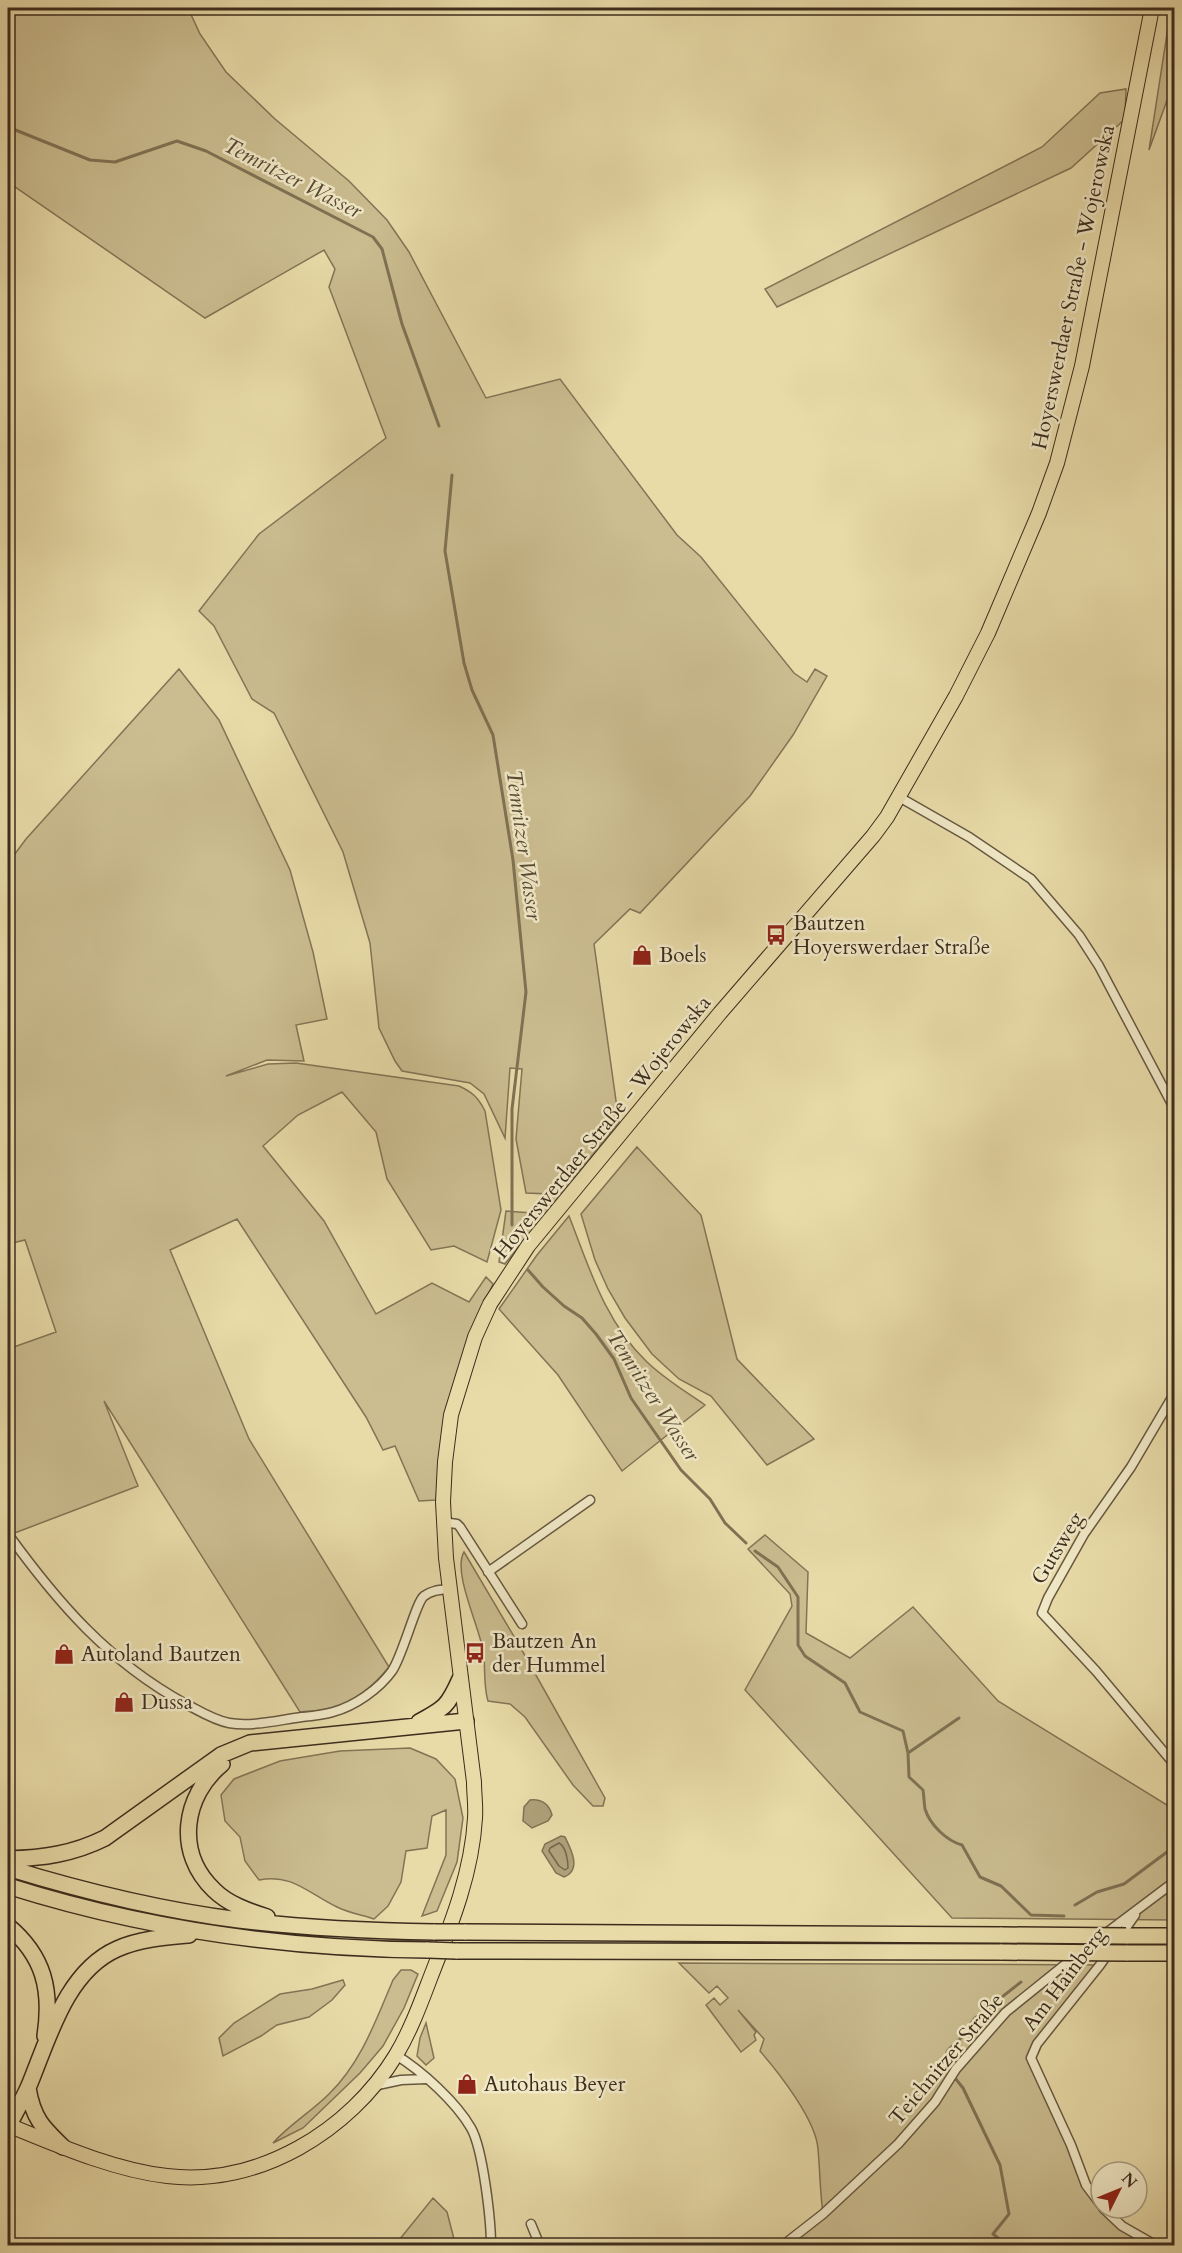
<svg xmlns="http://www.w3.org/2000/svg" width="1182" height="2253" viewBox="0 0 1182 2253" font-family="Cardo,serif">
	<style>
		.green { fill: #cbbd90; stroke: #847456; stroke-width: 1.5 }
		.water { fill: #aea079; stroke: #807254; stroke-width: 1.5 }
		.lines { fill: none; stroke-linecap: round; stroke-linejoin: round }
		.shore { stroke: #75664b; stroke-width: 1.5 }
		.stream { stroke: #807254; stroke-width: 3 }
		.street-casing { stroke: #675840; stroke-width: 11 }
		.primary-casing { stroke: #3c2c1d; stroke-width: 16 }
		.highway-casing { stroke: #3c2c1d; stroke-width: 18 }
		.street { stroke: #f0e8c6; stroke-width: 8 }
		.primary { stroke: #e8dba8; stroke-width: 14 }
		.highway { stroke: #e8dba8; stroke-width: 15 }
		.highway-bridge-casing { stroke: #3c2c1d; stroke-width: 18; stroke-linecap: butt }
		.highway-bridge { stroke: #e8dba8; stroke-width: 15 }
		.labels { text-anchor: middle; stroke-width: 5; stroke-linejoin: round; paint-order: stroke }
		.street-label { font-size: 21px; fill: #3c2c1d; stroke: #f0e8c6 }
		.poi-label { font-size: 21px; fill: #3c2c1d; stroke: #f0e8c6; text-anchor: start }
		.water-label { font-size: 22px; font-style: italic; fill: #584934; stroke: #f0e8c6 }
	</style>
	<rect width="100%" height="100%" fill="#e8dba8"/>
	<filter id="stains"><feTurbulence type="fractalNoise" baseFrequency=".00333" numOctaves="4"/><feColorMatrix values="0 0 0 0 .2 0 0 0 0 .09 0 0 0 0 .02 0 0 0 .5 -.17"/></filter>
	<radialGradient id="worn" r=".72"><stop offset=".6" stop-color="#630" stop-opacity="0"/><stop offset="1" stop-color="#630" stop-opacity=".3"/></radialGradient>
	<path class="green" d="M 8,8 L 188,8 L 200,34 L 226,72 L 275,119 L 349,181 L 387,220 L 409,252 L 486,398 L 560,379 L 677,535 L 701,557 L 794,673 L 807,682 L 815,669 L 827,676 L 793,735 L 750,796 L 640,913 L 630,909 L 594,944 L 619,1122 L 505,1264 L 499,1262 L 506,1211 L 533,1213 L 549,1194 L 526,1193 L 516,1139 L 522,1069 L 510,1068 L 505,1138 L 484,1094 L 470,1083 L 402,1071 L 395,1061 L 379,1028 L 370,943 L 343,852 L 274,713 L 252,699 L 214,626 L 199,611 L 259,534 L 386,438 L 329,287 L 335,269 L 324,250 L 205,318 L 8,182 Z
		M 1171,8 L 1174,8 L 1174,81 L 1149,150 Z
		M 1126,89 L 1125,119 L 1071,168 L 777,307 L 765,289 L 1042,147 L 1100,93 Z
		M 179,669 L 219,720 L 290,870 L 313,952 L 327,1019 L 296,1025 L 304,1061 L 267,1060 L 226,1076 L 268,1064 L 296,1063 L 459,1086 C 472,1092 478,1097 485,1111 L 501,1210 L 487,1262 L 454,1246 L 431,1250 L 387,1179 L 376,1132 L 342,1092 L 298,1115 L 263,1146 L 324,1221 L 376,1314 L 432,1283 L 469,1302 L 486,1277 L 493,1284 L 469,1339 L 444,1420 L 436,1500 L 419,1501 L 395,1446 L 383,1450 L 366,1417 L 237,1219 L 170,1250 L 249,1439 L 389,1667 C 376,1683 355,1703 333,1708 C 323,1711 311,1711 300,1712 L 104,1401 L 138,1486 L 12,1534 L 8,1527 L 8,1349 L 56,1332 L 25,1240 L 8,1244 L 8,863 L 26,839 Z
		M 637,1147 L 701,1215 L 737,1359 L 814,1439 L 767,1465 L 711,1396 L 679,1379 L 652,1354 L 625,1318 L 608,1289 L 595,1260 L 581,1214 Z
		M 569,1216 C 589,1267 605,1322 646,1361 C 663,1378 685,1391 705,1405 L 622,1471 L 558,1375 L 499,1309 L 537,1255 Z
		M 765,1535 L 808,1572 L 806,1633 L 850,1658 L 913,1607 L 998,1701 L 1167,1805 L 1174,1826 L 1174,1920 L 952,1918 L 745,1690 L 792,1606 L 790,1594 L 748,1549 Z
		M 464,1552 L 519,1645 L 605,1798 L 603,1806 L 593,1806 L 573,1785 L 525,1717 L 510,1704 L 488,1701 C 483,1685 486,1668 483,1651 C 480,1628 452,1572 464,1552 Z
		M 410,1748 L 436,1759 L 455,1779 L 463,1818 L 457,1862 L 437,1911 L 422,1916 L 446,1855 L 446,1810 L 432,1816 L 427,1848 L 406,1851 L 401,1882 L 388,1906 L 374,1919 C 362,1915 349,1913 337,1907 C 309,1894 292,1873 259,1880 L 245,1861 L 240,1837 L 225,1821 L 221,1795 L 234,1779 L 280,1761 L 340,1751 Z
		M 679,1963 L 1100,1965 L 1031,2058 L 1101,2208 L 1157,2245 L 1174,2245 L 831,2246 L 826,2240 L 820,2245 L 782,2245 L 823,2214 C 820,2192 820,2171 818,2149 C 816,2120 779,2073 760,2051 L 764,2039 L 738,2010 L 756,2032 L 754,2035 L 756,2040 L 741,2052 L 706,2005 L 714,1998 L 720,2005 L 728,1998 L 717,1986 L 709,1993 Z
		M 401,1970 L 411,1970 L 418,1974 L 404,2008 L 383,2046 L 360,2073 L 303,2128 L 273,2143 C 290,2124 311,2112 329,2094 C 361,2063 376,2020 393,1980 Z
		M 343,1980 L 345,1985 L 332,2000 L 309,2017 L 277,2025 L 261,2036 L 223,2056 L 219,2038 L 234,2023 L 280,1994 L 312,1989 Z
		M 426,2023 L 434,2058 L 426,2065 L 417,2056 L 420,2038 Z
		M 433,2198 L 447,2212 L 454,2239 L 458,2242 L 458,2245 L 395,2245 Z"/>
	<path class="water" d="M 530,1800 C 541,1799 549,1804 552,1815 L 548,1821 L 532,1828 L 523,1821 L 524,1807 Z
		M 561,1836 L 565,1837 C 571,1849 582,1870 564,1877 L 556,1873 L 542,1851 L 545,1844 Z"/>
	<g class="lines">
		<path class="shore" d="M 559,1843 C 566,1847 568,1860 568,1868 L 565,1870 L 559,1866 L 549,1851 L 550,1848 Z"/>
		<path class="stream" d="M 8,127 L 90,160 L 115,162 L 177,141 L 206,151 L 373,237 L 382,249 L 402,324 L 439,426
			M 452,475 L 445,551 L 464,663 L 472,690 L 493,735 L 513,860 L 526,992 L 512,1109 L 512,1225
			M 528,1270 L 543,1287 L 564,1306 L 582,1318 L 596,1334 L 614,1359 L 631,1398 L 681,1470 L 710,1499 L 725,1523 L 746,1543
			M 755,1551 L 778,1567 L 798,1597 L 798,1645 L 805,1656 L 845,1683 L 860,1712 L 903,1731 L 908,1753 L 909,1777 L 923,1790 C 924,1796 924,1803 925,1809 C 930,1825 947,1841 962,1845 L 980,1877 L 1001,1886 L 1031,1915 L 1064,1916
			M 908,1753 L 959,1718
			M 1075,1905 L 1097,1892 L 1124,1884 L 1167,1852
			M 1008,2246 L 993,2234 L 1009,2214 L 1000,2165 L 963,2088 L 943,2063 L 948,2050 L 962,2037 L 974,2019 L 1021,1982"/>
		<g class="street-casing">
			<path id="street" d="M 899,797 L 969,837 L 1031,879 L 1079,935 L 1099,966 L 1174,1108
				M 1174,1394 L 1131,1467 L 1084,1534 L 1048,1598 L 1042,1613 L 1096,1671 L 1174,1764
				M 443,1522 L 457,1524 L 460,1527 L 522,1624
				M 8,1534 C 58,1603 108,1661 184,1703 C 198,1710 213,1720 229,1723 C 252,1727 279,1720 302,1717 C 312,1716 323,1715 333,1712 C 355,1706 379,1689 392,1671 C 403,1655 416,1602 424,1596 C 432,1590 440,1590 450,1589
				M 488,1572 L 590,1500
				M 396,2055 C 422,2071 456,2102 471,2128 C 483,2149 491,2220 491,2246
				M 373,2086 L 401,2080 L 426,2079
				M 1101,2205 L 1086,2185 L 1071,2145 L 1031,2058 L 1037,2044 L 1100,1965 L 1135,1915
				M 1103,2208 L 1122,2226 L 1157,2246
				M 531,2224 L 540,2246
				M 782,2246 L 823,2214 L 898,2144 L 935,2102 L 956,2069 L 1006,2012 L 1073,1958 L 1174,1882"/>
		</g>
		<g class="primary-casing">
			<path id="primary" d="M 8,2125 C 57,2145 114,2170 167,2176 C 258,2187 350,2131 396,2055 C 411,2030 421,2002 431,1976 C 451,1925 472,1873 475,1818 C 476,1807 474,1794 474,1782 L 446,1558 L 443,1502 L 445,1462 L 451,1415 L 475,1337 L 490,1304 L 528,1246 L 720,1013 L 873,836 L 887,817 L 956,696 L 988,633 L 1039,513 L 1057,463 L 1082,366 L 1152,8"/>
		</g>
		<g class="highway-casing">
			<path id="highway" d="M 419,1722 C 445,1708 448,1706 460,1679
				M 222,1764 C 183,1796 175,1853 214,1890 C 228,1904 248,1911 267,1917
				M 8,1859 C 43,1858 73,1854 105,1838 L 221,1755 L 250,1743 L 466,1721
				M 8,1868 C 83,1891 160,1910 239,1920 C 304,1928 370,1931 435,1932
				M 8,1886 C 144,1929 285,1949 428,1950
				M 8,1926 C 44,1956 52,1990 45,2036
				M 464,1932 L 1002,1935
				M 1126,1936 L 1174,1936
				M 456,1951 L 1002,1952
				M 1126,1953 L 1174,1953
				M 28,2088 C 33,2118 42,2127 63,2147
				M 9,2125 C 15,2113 22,2101 28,2088 C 48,2041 65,1972 117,1949 C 139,1939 165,1937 189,1935"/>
		</g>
		<use href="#street" class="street"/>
		<use href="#primary" class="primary"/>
		<use href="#highway" class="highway"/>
		<g class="highway-bridge-casing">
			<path id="highway-bridge" d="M 435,1932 L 464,1932
				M 1002,1935 L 1126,1936
				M 428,1950 L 456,1951
				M 1002,1952 L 1126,1953"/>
		</g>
		<use href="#highway-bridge" class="highway-bridge"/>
	</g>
	<defs>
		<g id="bus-bare" transform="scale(1.62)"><path d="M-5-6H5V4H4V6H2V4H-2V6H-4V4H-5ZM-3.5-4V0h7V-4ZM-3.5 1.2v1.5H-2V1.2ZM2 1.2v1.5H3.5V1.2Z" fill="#8f2418" stroke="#f0e8c6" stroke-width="2.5" paint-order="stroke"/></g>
		<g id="shop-bare" transform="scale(1.62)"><path d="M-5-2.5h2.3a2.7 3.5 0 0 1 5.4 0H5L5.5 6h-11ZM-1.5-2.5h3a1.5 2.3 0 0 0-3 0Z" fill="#8f2418" stroke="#f0e8c6" stroke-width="2.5" paint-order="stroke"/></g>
	</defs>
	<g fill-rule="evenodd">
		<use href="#bus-bare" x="776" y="935"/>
		<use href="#shop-bare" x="642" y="955"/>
		<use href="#bus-bare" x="475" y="1653"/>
		<use href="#shop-bare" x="64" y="1654"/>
		<use href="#shop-bare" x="124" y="1702"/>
		<use href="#shop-bare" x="467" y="2084"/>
	</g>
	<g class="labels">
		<g class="street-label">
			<text transform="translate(1073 287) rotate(-78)" y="7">Hoyerswerdaer Straße - Wojerowska</text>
			<text transform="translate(602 1127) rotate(-51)" y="7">Hoyerswerdaer Straße - Wojerowska</text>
			<text transform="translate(1057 1548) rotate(-59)" y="7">Gutsweg</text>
			<text transform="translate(1064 1979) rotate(-53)" y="7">Am Hainberg</text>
			<text transform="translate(946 2059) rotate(-50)" y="7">Teichnitzer Straße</text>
		</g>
		<g class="poi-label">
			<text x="793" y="930">Bautzen<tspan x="793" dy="24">Hoyerswerdaer Straße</tspan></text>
			<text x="659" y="962">Boels</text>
			<text x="492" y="1648">Bautzen An<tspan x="492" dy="24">der Hummel</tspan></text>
			<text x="81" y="1661">Autoland Bautzen</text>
			<text x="141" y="1709">Dussa</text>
			<text x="484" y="2091">Autohaus Beyer</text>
		</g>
		<g class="water-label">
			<text transform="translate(293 177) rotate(27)" y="8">Temritzer Wasser</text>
			<text transform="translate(525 845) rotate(82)" y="8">Temritzer Wasser</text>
			<text transform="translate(654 1395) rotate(57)" y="8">Temritzer Wasser</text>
		</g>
	</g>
	<rect width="1182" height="2253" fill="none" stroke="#e8dba8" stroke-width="30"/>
	<rect x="9" y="9" width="1164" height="2235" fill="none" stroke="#3c2c1d" stroke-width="3"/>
	<rect x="15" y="15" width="1152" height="2223" fill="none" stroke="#3c2c1d" stroke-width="1.5"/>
	<g transform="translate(1119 2190) rotate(47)"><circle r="28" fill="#f0e8c6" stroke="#a89d82" stroke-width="1.5"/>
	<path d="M0-4.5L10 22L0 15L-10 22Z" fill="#8f2418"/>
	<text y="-9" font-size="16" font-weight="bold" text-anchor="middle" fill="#3c2c1d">N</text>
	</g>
	<rect width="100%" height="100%" filter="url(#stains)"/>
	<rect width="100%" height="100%" fill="url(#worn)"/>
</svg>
